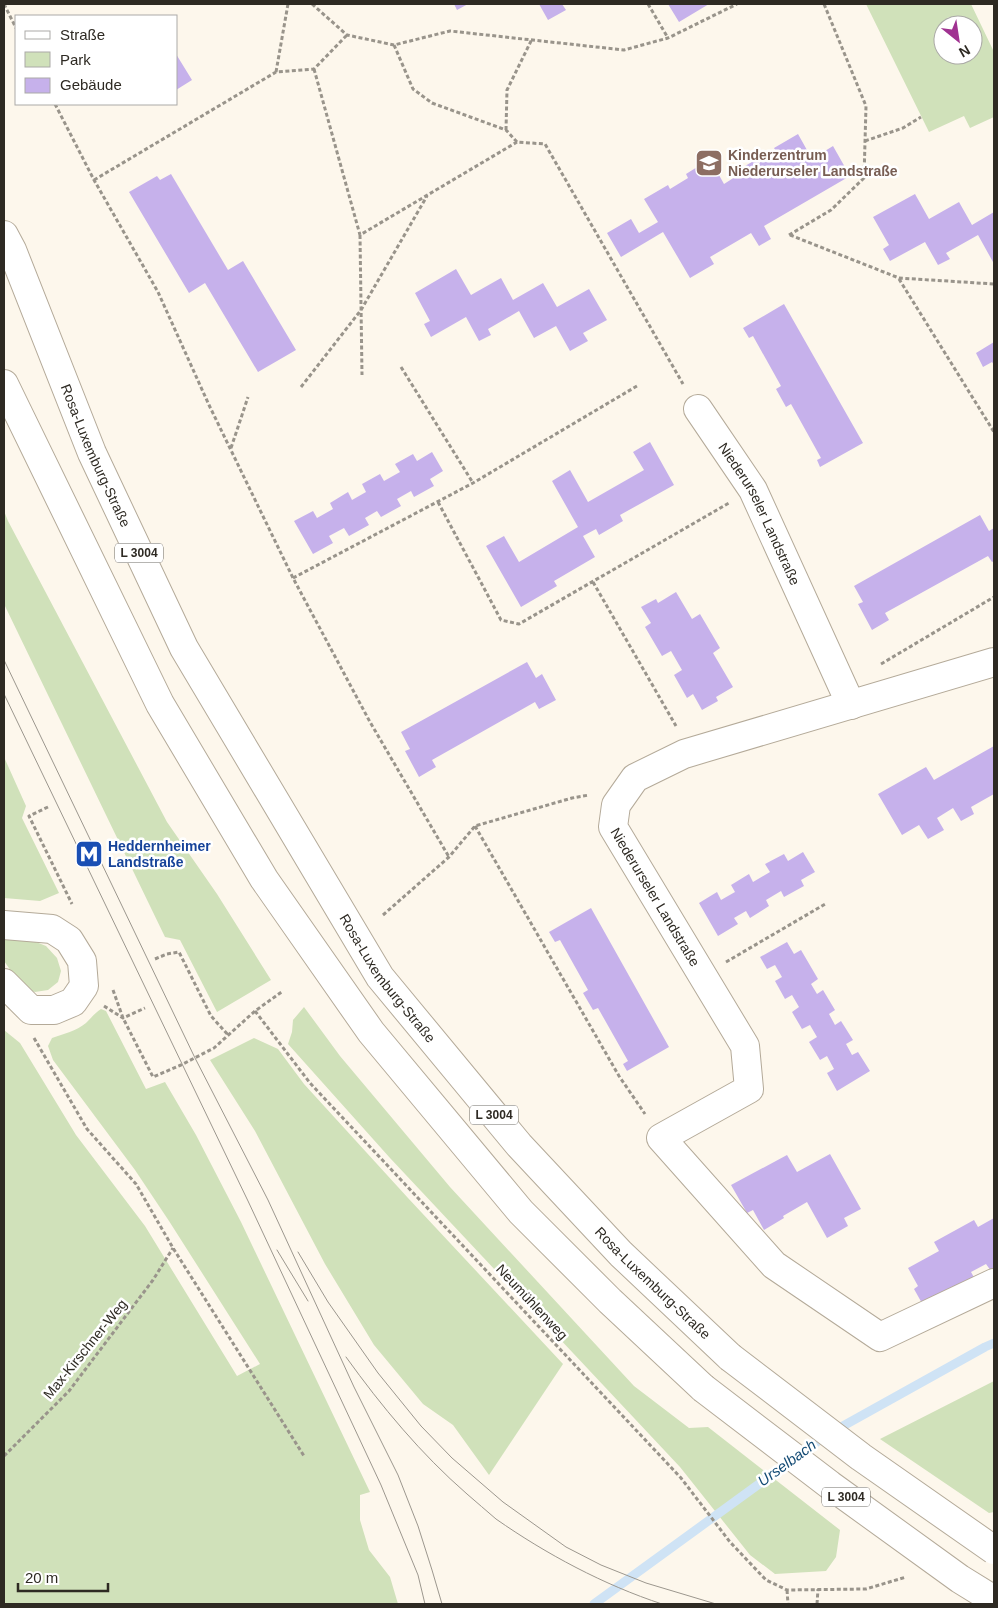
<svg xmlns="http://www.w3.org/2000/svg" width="998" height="1608" viewBox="0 0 998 1608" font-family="Helvetica,sans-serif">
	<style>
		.green { fill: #d0e1ba; fill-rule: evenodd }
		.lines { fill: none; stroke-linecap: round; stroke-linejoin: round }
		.stream { stroke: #cfe3f5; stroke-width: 9 }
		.building { fill: #c6b1eb }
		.minor-casing { stroke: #b4aa99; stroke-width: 30 }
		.highway-casing { stroke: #b4aa99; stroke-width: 30 }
		.path { stroke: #99948b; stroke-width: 3; stroke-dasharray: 4 2.5; stroke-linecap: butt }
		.minor { stroke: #fff; stroke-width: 28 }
		.highway { stroke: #fff; stroke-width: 28 }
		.tram { stroke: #9c978e; stroke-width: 1 }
		.highway-bridge-casing { stroke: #b4aa99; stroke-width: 30; stroke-linecap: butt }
		.highway-bridge { stroke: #fff; stroke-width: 28 }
		.labels { text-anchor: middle; stroke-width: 5; stroke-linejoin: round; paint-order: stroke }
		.shield { fill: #fff; stroke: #6d6a65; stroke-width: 1 }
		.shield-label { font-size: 12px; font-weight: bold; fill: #2e2a23 }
		.education-label { font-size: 14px; font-weight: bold; fill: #785e54; stroke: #fff; text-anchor: start }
		.street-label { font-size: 14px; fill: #2e2a23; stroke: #fff }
		.transit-label { font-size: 14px; font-weight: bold; fill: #164399; stroke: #fff; text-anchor: start }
		.water-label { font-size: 15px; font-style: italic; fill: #124a74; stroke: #fff }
	</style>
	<rect width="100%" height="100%" fill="#fdf7ec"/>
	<path class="green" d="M 866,4 L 971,4 L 994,52 L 994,117 L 970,128 L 964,116 L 929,132 ZM 943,25 L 973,25 L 973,55 L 943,55 Z
		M 4,511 L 8,521 L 167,822 L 217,894 L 271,980 L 217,1012 L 180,940 L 165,937 L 4,604 Z
		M 4,757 L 26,806 L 22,818 L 59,893 L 40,901 L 4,898 Z
		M 4,933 L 31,940 L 46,946 L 57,958 L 61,971 L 58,982 L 48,990 L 35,992 L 23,988 L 4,961 Z
		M 304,1007 L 340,1056 L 450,1187 L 634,1386 L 689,1428 L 708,1427 L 840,1530 L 836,1557 L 826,1571 L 775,1574 L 750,1555 L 680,1467 L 390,1158 L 288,1044 L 292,1032 L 293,1020 Z
		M 101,1009 L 106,1011 L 146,1089 L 165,1082 L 196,1135 L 241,1222 L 370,1492 L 360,1495 L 360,1520 L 369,1550 L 390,1577 L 398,1604 L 4,1604 L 4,1030 L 20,1043 L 76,1135 L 145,1226 L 237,1376 L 260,1364 L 169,1221 L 135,1170 L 53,1060 L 48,1046 L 52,1038 C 64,1034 76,1031 86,1023 C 91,1018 95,1013 101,1009 Z
		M 254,1038 L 278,1049 L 304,1084 L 408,1198 L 563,1364 L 489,1475 L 453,1425 L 423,1404 L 374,1345 L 325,1264 L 255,1131 L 210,1060 Z
		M 994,1381 L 994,1512 L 989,1513 L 880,1439 Z"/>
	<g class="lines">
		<path class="stream" d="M 594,1604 L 825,1436 L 985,1347 L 994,1343"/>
	</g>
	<path class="building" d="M 454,4 L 468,4 L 457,10 Z
		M 539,4 L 562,4 L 566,10 L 548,20 Z
		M 668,4 L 709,4 L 679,22 Z
		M 176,54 L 192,80 L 176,90 Z
		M 798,134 L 812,159 L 833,146 L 850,176 L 764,226 L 771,239 L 759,246 L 751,233 L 710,257 L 714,264 L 690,278 L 663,232 L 621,257 L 607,233 L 631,219 L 639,233 L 658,222 L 644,199 L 668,185 L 670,189 L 688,178 L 686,174 L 710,159 L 724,184 L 735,177 L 733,173 L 757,159 L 759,163 L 777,153 L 774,148 Z
		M 171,174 L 228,270 L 243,261 L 296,350 L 258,372 L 205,283 L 189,293 L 129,192 L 157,176 L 160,180 Z
		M 915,194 L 929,219 L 959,202 L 972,225 L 994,212 L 994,261 L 993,262 L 978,235 L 946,253 L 950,259 L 938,265 L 925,242 L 890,261 L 883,249 L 889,245 L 873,217 Z
		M 456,269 L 471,295 L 501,278 L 513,300 L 543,283 L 557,307 L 589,289 L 607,320 L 583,333 L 588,341 L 570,351 L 556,326 L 534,338 L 519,311 L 488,329 L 491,335 L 479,341 L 466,317 L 431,337 L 424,324 L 430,321 L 415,293 Z
		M 784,304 L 863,443 L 820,467 L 817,460 L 821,458 L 791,404 L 786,407 L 776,389 L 781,386 L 753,336 L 749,338 L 743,328 Z
		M 994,342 L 994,365 L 992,362 L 983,367 L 976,353 Z
		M 650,442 L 674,485 L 620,515 L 623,521 L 599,535 L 596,529 L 583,536 L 595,557 L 554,581 L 557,586 L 521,607 L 486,546 L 504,536 L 519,562 L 578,527 L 552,481 L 570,470 L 588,502 L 644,470 L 633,452 Z
		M 432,452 L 443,471 L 430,479 L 434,486 L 414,497 L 411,491 L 397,499 L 401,506 L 381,517 L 377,511 L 365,518 L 369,525 L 349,536 L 344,528 L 329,536 L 333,543 L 313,554 L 294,521 L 313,511 L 317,518 L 333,509 L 330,503 L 348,492 L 352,500 L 366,492 L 362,484 L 380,474 L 384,481 L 400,472 L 395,464 L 413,454 L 417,461 Z
		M 980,515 L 989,531 L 994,528 L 994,561 L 992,562 L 988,556 L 885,613 L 889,620 L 872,630 L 858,604 L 863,602 L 854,586 Z
		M 676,592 L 692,619 L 700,614 L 720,648 L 713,653 L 733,687 L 716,697 L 718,701 L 702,710 L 693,694 L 687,698 L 674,675 L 682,670 L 671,651 L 662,656 L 645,627 L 651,623 L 641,607 L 656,599 L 658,603 Z
		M 527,662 L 536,678 L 542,674 L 556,700 L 539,709 L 535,702 L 432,760 L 436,767 L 419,777 L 405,751 L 410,749 L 401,732 Z
		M 994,746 L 994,794 L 971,807 L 974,814 L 961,821 L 953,808 L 937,818 L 944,830 L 928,839 L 919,825 L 902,835 L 878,794 L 926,767 L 934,780 Z
		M 803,852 L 815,872 L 801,880 L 804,886 L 784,897 L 781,891 L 766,900 L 769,906 L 750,918 L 746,911 L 734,918 L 738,924 L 718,936 L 699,903 L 717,892 L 721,900 L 735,892 L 731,885 L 749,874 L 753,882 L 770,872 L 765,864 L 784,854 L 788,861 Z
		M 591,908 L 669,1047 L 627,1071 L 623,1064 L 628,1061 L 598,1008 L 593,1010 L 583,993 L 588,990 L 560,940 L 555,942 L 549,932 Z
		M 787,942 L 794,954 L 801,950 L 818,979 L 811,984 L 817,994 L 823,990 L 835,1010 L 829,1014 L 835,1025 L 841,1021 L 853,1040 L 846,1044 L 852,1055 L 858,1052 L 870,1071 L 837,1091 L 827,1073 L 834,1069 L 827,1056 L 820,1060 L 809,1042 L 817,1037 L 810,1025 L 802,1029 L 792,1012 L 799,1007 L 792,995 L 785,999 L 775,981 L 782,977 L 775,965 L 767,969 L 760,957 Z
		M 830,1154 L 861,1209 L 844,1218 L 848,1226 L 827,1238 L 807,1202 L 783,1216 L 784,1218 L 764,1230 L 753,1210 L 747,1213 L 731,1185 L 787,1155 L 797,1172 Z
		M 994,1218 L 994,1269 L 991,1271 L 986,1264 L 971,1272 L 976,1281 L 923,1305 L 914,1289 L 918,1286 L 908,1268 L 939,1251 L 934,1242 L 974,1220 L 978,1227 Z"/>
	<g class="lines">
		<g class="minor-casing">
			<g id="minor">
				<path id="s1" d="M 698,409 L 753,490 L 851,705"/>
				<path id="s2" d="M 994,662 L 684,754 L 635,778 L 616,805 L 613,827 L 745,1046 L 749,1089 L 661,1138 L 774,1265 L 880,1337 L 994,1283"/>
				<path d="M 4,925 L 52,929 L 69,940 L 82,961 L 84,986 L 73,1002 L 54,1010 L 31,1010 L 4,983"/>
			</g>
		</g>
		<g class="highway-casing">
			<g id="highway">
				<path id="s3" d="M 4,235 L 12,250 L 92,453 L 184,648 L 380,977 L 519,1145 L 621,1254 L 730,1357"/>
				<path d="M 4,384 L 160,704 L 264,879 L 371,1032 L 521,1212 L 610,1301 L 703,1388"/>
			</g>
		</g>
		<path class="path" d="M 4,4 L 16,28
			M 312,4 L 347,35 L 394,45 L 450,31 L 624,50 L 668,38 L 737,4
			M 648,4 L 668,38
			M 394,45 L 413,89 L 432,103 L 506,130 L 517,142 L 545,144 L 683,384
			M 314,69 L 360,235 L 517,142
			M 276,72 L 288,4
			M 55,104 L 94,180 L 158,292 L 209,405 L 293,578 L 370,722 L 449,857
			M 506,130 L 507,90 L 532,39
			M 865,141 L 903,128 L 921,117
			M 94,180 L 276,72 L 314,69 L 347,35
			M 360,235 L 362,375
			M 789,235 L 831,210 L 864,178 L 866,106 L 824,4
			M 790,235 L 899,278 L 994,284
			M 899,279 L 994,432
			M 401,367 L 473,483
			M 301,387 L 361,310 L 427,196
			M 231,448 L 248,397
			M 438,502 L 501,620 L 519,624 L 729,503
			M 293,578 L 473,483 L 637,386
			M 593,582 L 676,726
			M 881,664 L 994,597
			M 48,807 L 29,816 L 72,904
			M 475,826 L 619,1076 L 645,1114
			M 383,915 L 449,857 L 475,826 L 572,798 L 589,795
			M 155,959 L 167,954 L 179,952 L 211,1016 L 229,1036
			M 726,962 L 827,903
			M 113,990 L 123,1018 L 153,1077 L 181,1065 L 214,1048 L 255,1011 L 283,991
			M 104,1006 L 123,1018 L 145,1008
			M 255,1011 L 310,1083 L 681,1478 L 730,1542 L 766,1580 L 787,1590 L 866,1589 L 906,1577
			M 34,1038 L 87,1129 L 136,1184 L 173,1248 L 304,1456
			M 4,1456 L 69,1391 L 153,1280 L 173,1248
			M 787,1590 L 788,1604
			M 817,1604 L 818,1589"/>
		<use href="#minor" class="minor"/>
		<use href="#highway" class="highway"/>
		<path class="tram" d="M 4,660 L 195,1058 L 268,1200 L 354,1387 L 398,1475 L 418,1526 L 432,1570 L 442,1604
			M 4,694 L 248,1201 L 381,1485 L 418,1575 L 425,1604
			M 277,1250 L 308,1301
			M 298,1252 L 328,1302 L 378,1373 L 421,1426 L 452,1458 L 503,1502 L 566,1547 L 601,1565 L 646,1583 L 716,1604
			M 346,1357 C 382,1407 421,1454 467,1494 C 477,1502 486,1511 496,1519 C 546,1554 604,1585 662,1604"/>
		<g class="highway-bridge-casing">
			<path id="highway-bridge" d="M 730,1357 L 861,1457 L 994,1550
				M 703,1388 L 830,1485 L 960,1579 L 994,1600"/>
		</g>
		<use href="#highway-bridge" class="highway-bridge"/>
	</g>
	<defs>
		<g id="school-square" transform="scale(1.4375)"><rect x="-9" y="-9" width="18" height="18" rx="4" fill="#8d6e63" stroke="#fff"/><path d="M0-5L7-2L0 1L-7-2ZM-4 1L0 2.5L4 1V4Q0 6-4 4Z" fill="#fff"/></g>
		<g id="metro-square" transform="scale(1.4375)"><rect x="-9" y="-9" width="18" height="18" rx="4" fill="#1a4fb4" stroke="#fff"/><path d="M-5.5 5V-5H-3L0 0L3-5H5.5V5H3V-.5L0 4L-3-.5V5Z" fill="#fff"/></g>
	</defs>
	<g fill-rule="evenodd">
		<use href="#school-square" x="709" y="163"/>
		<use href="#metro-square" x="89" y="854"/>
	</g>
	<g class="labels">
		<g class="shield">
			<rect x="115" y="543.5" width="48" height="19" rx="4"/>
			<rect x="470" y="1105.5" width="48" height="19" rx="4"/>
			<rect x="822" y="1487.5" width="48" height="19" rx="4"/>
		</g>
		<g class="shield-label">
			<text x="139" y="557">L 3004</text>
			<text x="494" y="1119">L 3004</text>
			<text x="846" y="1501">L 3004</text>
		</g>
		<g class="education-label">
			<text x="728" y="160">Kinderzentrum<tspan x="728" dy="16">Niederurseler Landstraße</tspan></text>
		</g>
		<g class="street-label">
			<text dy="5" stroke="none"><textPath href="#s3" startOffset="239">Rosa-Luxemburg-Straße</textPath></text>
			<text dy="5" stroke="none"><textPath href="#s1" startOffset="122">Niederurseler Landstraße</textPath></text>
			<text dy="5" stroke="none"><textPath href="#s2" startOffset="515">Niederurseler Landstraße</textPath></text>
			<text dy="5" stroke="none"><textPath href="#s3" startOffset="839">Rosa-Luxemburg-Straße</textPath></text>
			<text dy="5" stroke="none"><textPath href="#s3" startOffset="1244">Rosa-Luxemburg-Straße</textPath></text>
			<text transform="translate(532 1302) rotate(47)" y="5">Neumühlenweg</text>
			<text transform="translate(85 1349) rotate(-51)" y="5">Max-Kirschner-Weg</text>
		</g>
		<g class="transit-label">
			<text x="108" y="851">Heddernheimer<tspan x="108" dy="16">Landstraße</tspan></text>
		</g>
		<g class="water-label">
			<text transform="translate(787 1463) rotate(-36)" y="5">Urselbach</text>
		</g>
	</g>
	<rect width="998" height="1608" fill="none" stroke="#2e2a23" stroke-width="10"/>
	<rect x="15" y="15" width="162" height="90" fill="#ffffff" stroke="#abaaa7"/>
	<rect x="25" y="31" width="25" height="8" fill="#ffffff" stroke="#abaaa7"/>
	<text x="60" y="40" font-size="15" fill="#2e2a23">Straße</text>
	<rect x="25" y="52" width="25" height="15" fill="#d0e1ba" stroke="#abaaa7"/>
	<text x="60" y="65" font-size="15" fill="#2e2a23">Park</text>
	<rect x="25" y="78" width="25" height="15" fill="#c6b1eb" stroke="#abaaa7"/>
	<text x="60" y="90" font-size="15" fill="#2e2a23">Gebäude</text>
	<g transform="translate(958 40) rotate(150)"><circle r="24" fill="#ffffff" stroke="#abaaa7"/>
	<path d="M0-4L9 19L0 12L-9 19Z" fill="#a03291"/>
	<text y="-8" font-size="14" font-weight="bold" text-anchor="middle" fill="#2e2a23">N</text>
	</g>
	<path d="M18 1583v8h90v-8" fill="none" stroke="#2e2a23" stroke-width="2.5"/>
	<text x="25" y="1583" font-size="15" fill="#2e2a23" stroke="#ffffff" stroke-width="4" paint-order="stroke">20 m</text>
</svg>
